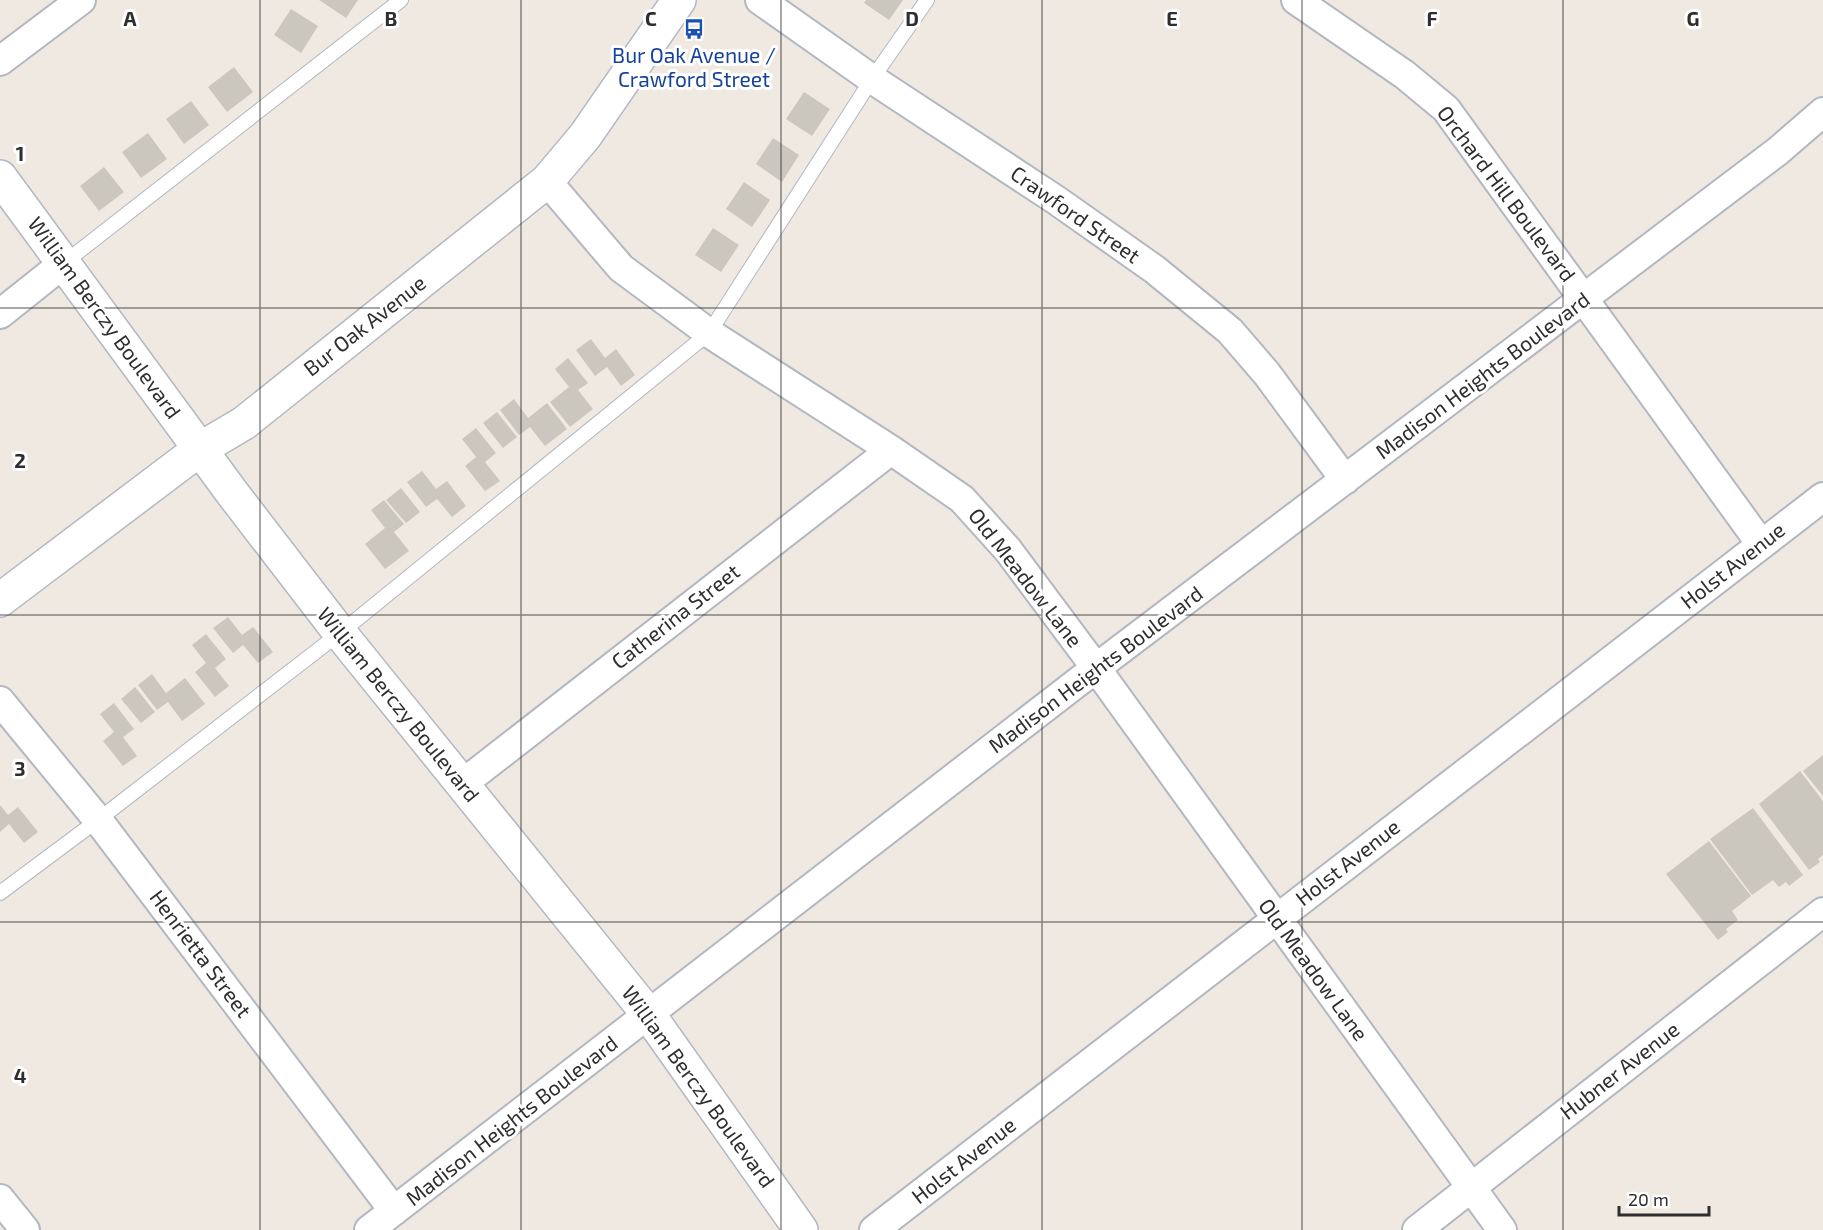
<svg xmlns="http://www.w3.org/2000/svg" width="1823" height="1230" viewBox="0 0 1823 1230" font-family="'Exo 2',sans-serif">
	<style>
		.building { fill: #cbc7bf }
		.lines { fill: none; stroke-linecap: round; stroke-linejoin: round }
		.service-casing { stroke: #b4b7c1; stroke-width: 16 }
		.minor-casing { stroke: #b4b7c1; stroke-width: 32 }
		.tertiary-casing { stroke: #b4b7c1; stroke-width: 36 }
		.service { stroke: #fff; stroke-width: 14 }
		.minor { stroke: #fff; stroke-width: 28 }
		.tertiary { stroke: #fff; stroke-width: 33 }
		.grid { fill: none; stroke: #2e2e2e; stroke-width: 1.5; stroke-opacity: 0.55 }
		.labels { text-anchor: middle; stroke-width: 6; stroke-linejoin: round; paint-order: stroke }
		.transit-label { font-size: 21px; fill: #164399; stroke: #fff }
		.street-label { font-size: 21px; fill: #2e2e2e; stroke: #fff }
		.grid-label { font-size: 20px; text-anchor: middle; font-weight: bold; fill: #2e2e2e; stroke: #fff; stroke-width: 6; stroke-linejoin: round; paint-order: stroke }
	</style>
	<rect width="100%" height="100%" fill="#efe9e1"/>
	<path class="building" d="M 319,0 L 358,0 L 346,18 Z
		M 866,0 L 903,0 L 889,20 L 864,3 Z
		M 291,9 L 318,26 L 301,53 L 274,35 Z
		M 234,67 L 253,92 L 227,112 L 208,87 Z
		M 804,92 L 830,109 L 812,136 L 786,119 Z
		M 191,101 L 209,125 L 184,144 L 166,119 Z
		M 148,133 L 167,159 L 141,178 L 122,152 Z
		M 773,138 L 799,155 L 782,182 L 756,164 Z
		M 104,167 L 124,192 L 99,211 L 80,186 Z
		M 744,182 L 770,200 L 752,227 L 726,209 Z
		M 713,228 L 739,245 L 721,272 L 695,255 Z
		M 591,339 L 605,358 L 616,349 L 635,375 L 621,386 L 607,367 L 595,376 L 576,350 Z
		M 568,358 L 588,383 L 578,390 L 593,409 L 570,427 L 550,402 L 569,387 L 555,369 Z
		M 514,399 L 528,418 L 547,403 L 567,429 L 545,446 L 530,427 L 519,435 L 500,410 Z
		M 497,412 L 517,437 L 503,448 L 483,423 Z
		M 476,428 L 496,453 L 485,462 L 500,481 L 485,491 L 465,466 L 476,457 L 462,439 Z
		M 422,471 L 436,489 L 447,481 L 466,506 L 452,517 L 437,499 L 426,507 L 407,482 Z
		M 401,488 L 420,512 L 406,523 L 386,500 Z
		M 384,500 L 404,524 L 394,532 L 409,551 L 385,569 L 365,544 L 385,528 L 371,510 Z
		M 228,617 L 242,635 L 253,627 L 273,652 L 258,663 L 243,645 L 233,653 L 213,628 Z
		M 206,634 L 226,659 L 215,668 L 229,686 L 215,697 L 195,672 L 206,663 L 192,645 Z
		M 152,674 L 166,693 L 185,678 L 205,704 L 182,721 L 168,702 L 157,710 L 138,685 Z
		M 135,687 L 155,712 L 141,723 L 121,699 Z
		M 114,703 L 134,729 L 123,737 L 137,756 L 123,766 L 103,741 L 114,732 L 100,714 Z
		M 1823,755 L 1823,796 L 1803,771 Z
		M 1800,771 L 1823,801 L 1823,855 L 1818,859 L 1820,862 L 1809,870 L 1759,804 Z
		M 0,805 L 8,815 L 18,807 L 38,832 L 24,843 L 9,824 L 0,832 Z
		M 1753,808 L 1803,875 L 1789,886 L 1786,882 L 1779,887 L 1773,880 L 1752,895 L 1710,839 Z
		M 1709,841 L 1751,896 L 1732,911 L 1738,920 L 1726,929 L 1728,932 L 1718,940 L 1666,874 Z"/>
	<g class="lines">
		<g class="service-casing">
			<path id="service" d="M 64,263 L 401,0
				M 0,893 L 98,820 L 340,633 L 709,333 L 872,79 L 927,0"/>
		</g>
		<g class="minor-casing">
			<path id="minor" d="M 760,0 L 872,79 L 1056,200 L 1154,269 L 1230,331 L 1267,374 L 1345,480
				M 1296,0 L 1405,75 L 1446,109 L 1761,544
				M 0,61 L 81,0
				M 547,181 L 621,268 L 709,333 L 891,450 L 962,499 L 1008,550 L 1096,668 L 1502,1230
				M 0,314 L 64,263
				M 0,701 L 98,820 L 394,1211
				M 461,785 L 891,450
				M 0,1199 L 25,1230
				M 369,1230 L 1096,668 L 1778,151 L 1823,112
				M 874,1230 L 1823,497
				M 1417,1230 L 1823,912"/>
		</g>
		<g class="tertiary-casing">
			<path id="tertiary" d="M 0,177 L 233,494 L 340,633 L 649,1015 L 801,1230
				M 0,600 L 200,449 L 244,423 L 547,181 L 585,136 L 679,0"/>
		</g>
		<use href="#service" class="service"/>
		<use href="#minor" class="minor"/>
		<use href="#tertiary" class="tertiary"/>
	</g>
	<path class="grid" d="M 260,0 L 260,1230M 521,0 L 521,1230M 781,0 L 781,1230M 1042,0 L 1042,1230M 1302,0 L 1302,1230M 1563,0 L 1563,1230M 0,308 L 1823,308M 0,615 L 1823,615M 0,922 L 1823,922"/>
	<defs>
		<g id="bus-bare" transform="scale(1.62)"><path d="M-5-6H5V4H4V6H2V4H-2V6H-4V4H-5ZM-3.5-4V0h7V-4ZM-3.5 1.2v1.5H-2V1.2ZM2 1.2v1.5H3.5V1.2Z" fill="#1a4fb4" stroke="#fff" stroke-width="2.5" paint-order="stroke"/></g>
	</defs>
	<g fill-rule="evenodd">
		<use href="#bus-bare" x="694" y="29"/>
	</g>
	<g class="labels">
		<g class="transit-label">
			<text x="694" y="63">Bur Oak Avenue /<tspan x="694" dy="24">Crawford Street</tspan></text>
		</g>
		<g class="street-label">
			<text transform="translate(1506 194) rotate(53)" y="7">Orchard Hill Boulevard</text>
			<text transform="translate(1075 215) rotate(35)" y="7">Crawford Street</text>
			<text transform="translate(104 318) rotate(54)" y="7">William Berczy Boulevard</text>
			<text transform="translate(365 326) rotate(-38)" y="7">Bur Oak Avenue</text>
			<text transform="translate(1483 376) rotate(-37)" y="7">Madison Heights Boulevard</text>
			<text transform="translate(1733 566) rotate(-38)" y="7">Holst Avenue</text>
			<text transform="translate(1025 578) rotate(52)" y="7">Old Meadow Lane</text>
			<text transform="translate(676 617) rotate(-38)" y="7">Catherina Street</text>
			<text transform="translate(1096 670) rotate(-37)" y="7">Madison Heights Boulevard</text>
			<text transform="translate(398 705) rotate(51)" y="7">William Berczy Boulevard</text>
			<text transform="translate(1348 863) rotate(-38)" y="7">Holst Avenue</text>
			<text transform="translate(200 954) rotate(53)" y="7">Henrietta Street</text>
			<text transform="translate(1313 970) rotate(54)" y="7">Old Meadow Lane</text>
			<text transform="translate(1620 1071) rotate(-38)" y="7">Hubner Avenue</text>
			<text transform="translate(698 1087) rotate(54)" y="7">William Berczy Boulevard</text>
			<text transform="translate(512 1121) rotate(-38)" y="7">Madison Heights Boulevard</text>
			<text transform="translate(964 1161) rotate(-38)" y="7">Holst Avenue</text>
		</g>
	</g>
	<g class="grid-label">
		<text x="130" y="26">A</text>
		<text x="391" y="26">B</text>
		<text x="651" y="26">C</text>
		<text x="912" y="26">D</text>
		<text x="1172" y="26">E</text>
		<text x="1432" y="26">F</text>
		<text x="1693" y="26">G</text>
		<text x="20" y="161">1</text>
		<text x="20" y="468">2</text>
		<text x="20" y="776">3</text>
		<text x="20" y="1083">4</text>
	</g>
	<path d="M1619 1206v9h90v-9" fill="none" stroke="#2e2e2e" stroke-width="3"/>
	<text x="1628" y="1206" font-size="18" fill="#2e2e2e" stroke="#ffffff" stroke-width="4.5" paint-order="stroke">20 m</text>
</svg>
